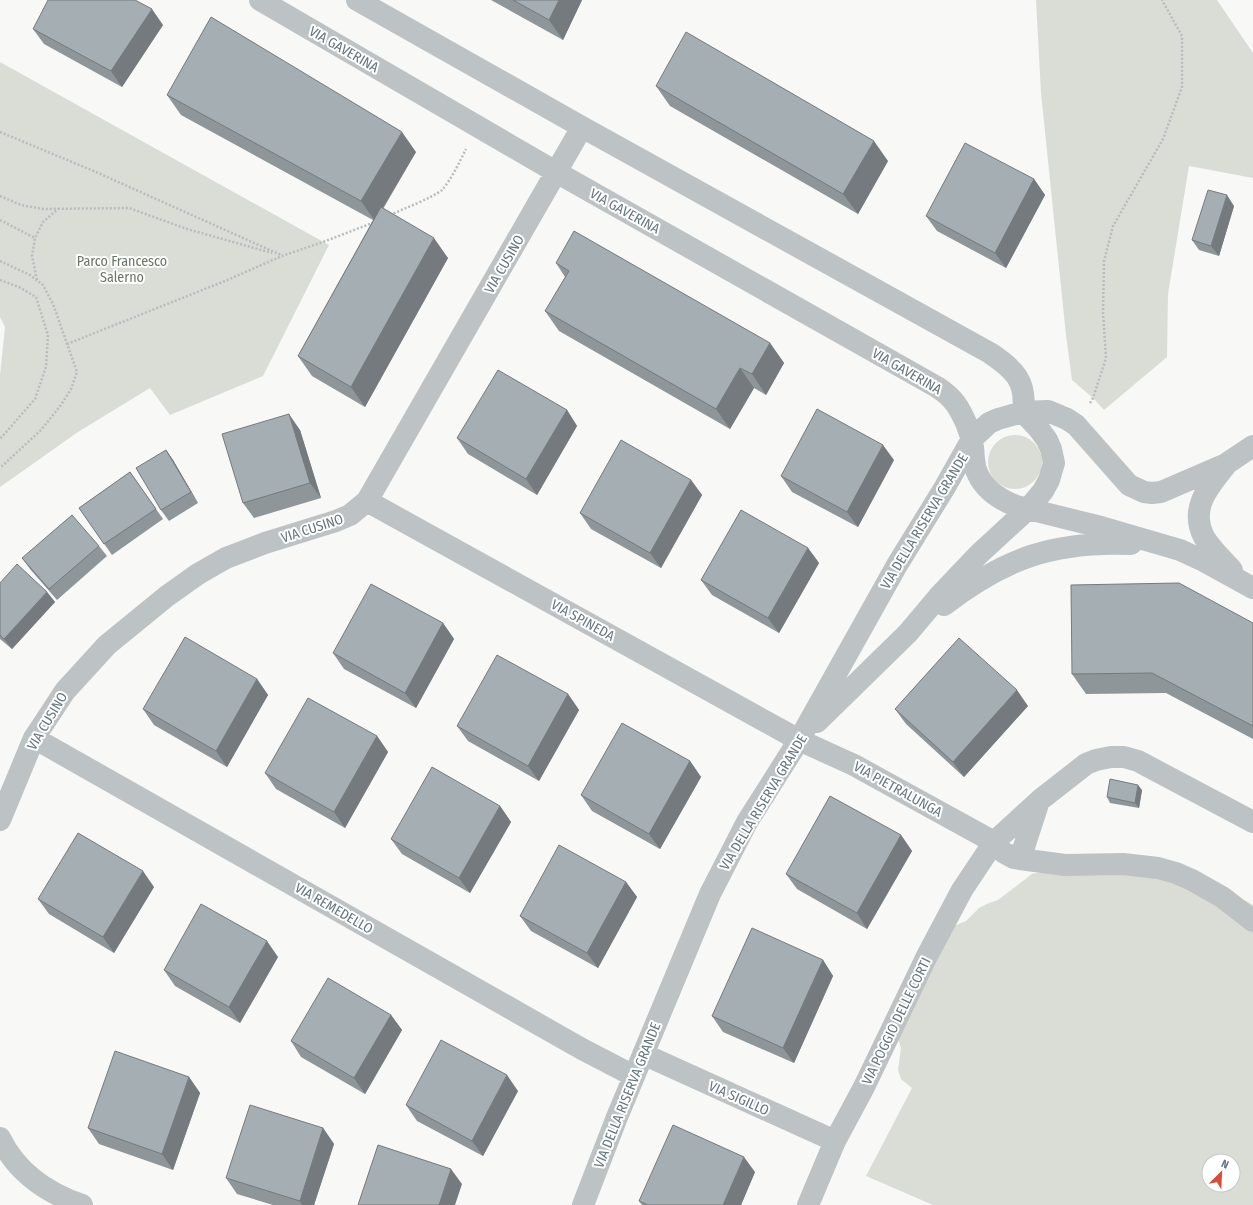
<svg xmlns="http://www.w3.org/2000/svg" width="1253" height="1205" viewBox="0 0 1253 1205" font-family="'Fira Sans Condensed',sans-serif">
	<style>
		.green { fill: #d9ddd6; fill-rule: evenodd }
		.lines { fill: none; stroke-linecap: round; stroke-linejoin: round }
		.path { stroke: #b8bcbe; stroke-width: 2.5; stroke-dasharray: 2 2; stroke-linecap: butt }
		.minor { stroke: #bdc3c5; stroke-width: 22 }
		.wall { fill: #8e969a }
		.shaded-wall { fill: #747a7d }
		.building { fill: #a5afb3; stroke: #747a7d }
		.labels { text-anchor: middle; stroke-width: 4; stroke-linejoin: round; paint-order: stroke }
		.street-label { font-size: 14px; fill: #66777f; stroke: #fff }
		.park-label { font-size: 14px; fill: #6a7765; stroke: #fff }
	</style>
	<rect width="100%" height="100%" fill="#f8f8f6"/>
	<path class="green" d="M 1036,0 L 1217,0 L 1253,53 L 1253,178 L 1189,166 L 1168,294 L 1167,357 L 1104,410 L 1093,398 L 1072,380 L 1066,335 L 1041,93 Z
		M 0,62 L 329,245 L 263,376 L 170,415 L 150,388 L 78,432 L 0,487 L 0,375 L 5,327 L 0,317 Z
		M988 462a27 27 0 1 1 54 0a27 27 0 1 1-54 0Z
		M 1092,860 L 1244,900 L 1253,905 L 1253,1205 L 933,1205 L 866,1176 L 912,1088 L 901,1079 L 898,1070 L 901,1048 L 898,1039 L 954,926 L 966,921 L 979,908 L 989,903 L 998,900 L 1032,874 ZM 1209,1161 L 1233,1161 L 1233,1185 L 1209,1185 Z"/>
	<g class="lines">
		<path class="path" d="M 0,132 L 96,172 L 281,255
			M 0,196 L 21,205 L 43,209 L 129,208 L 187,229 L 272,253
			M 390,215 C 403,209 432,198 442,190 C 451,180 460,161 466,149
			M 0,220 L 35,238
			M 0,261 L 30,275 L 43,285 L 53,304 L 77,372 L 71,389 L 61,405 L 41,430 L 0,468
			M 0,280 L 19,287 L 36,297 L 48,335 L 46,367 L 35,399 L 0,439
			M 37,280 L 32,256 L 35,238 L 43,222 L 58,209
			M 67,344 L 225,281 L 282,256 L 323,242 L 375,222
			M 1090,403 L 1093,398 L 1106,358 L 1103,312 L 1104,261 L 1113,226 L 1163,139 L 1182,87 L 1182,36 L 1162,0"/>
		<path class="minor" d="M 260,0 L 556,172 L 937,387 C 954,398 959,407 967,425 C 968,430 971,435 972,440 C 974,450 973,460 976,470 C 983,489 998,499 1016,506 L 1101,527 L 1180,550 L 1204,561 L 1253,588
			M 357,0 L 582,127 L 990,353 C 1014,369 1027,381 1023,412
			M 1226,465 C 1209,486 1189,508 1204,537 C 1211,549 1223,560 1232,570
			M 367,501 L 799,740 L 854,765 L 994,842 L 1003,852 L 1014,858 L 1020,859 L 1065,865 L 1123,864 L 1158,868 L 1176,873 L 1192,880 L 1222,897 L 1253,921
			M 944,605 C 1005,558 1054,541 1131,544
			M 817,722 L 908,633 L 940,595 L 979,554 L 1028,509 L 1043,491 L 1049,480 L 1054,463 L 1051,449 L 1047,440 L 1039,429 L 1023,412
			M 34,738 L 582,1049 L 634,1076
			M 0,820 L 34,738 L 46,720 L 65,691 L 107,645 L 167,596 L 198,574 L 226,558 L 265,543 L 336,521 L 350,515 L 367,501 L 582,127
			M 1020,859 L 1039,801
			M 643,1054 L 835,1141
			M 0,1138 C 17,1173 47,1193 82,1205
			M 583,1205 L 617,1117 L 710,894 L 747,822 L 799,740 L 897,565 L 945,487 L 972,439 L 989,423 L 998,419 L 1023,412 L 1048,411 L 1067,419 L 1076,425 L 1129,485 L 1144,492 L 1152,493 L 1161,492 L 1226,464 L 1253,446
			M 808,1205 L 835,1141 L 864,1087 L 927,956 L 962,890 L 994,842 L 1040,800 L 1086,764 L 1096,760 L 1111,757 L 1124,757 L 1138,761 L 1253,822"/>
	</g>
	<path class="wall" d="M 491,0 L 582,0 L 563,40 Z
		M 163,25 L 122,87 L 44,44 L 33,29 Z
		M 656,86 L 888,161 L 858,214 L 670,106 Z
		M 167,95 L 416,152 L 383,209 L 448,258 L 365,407 L 312,376 L 298,356 L 373,220 L 181,115 Z
		M 1034,179 L 1045,195 L 1006,268 L 937,231 L 926,216 Z
		M 1234,206 L 1219,256 L 1199,250 L 1192,240 Z
		M 556,263 L 770,343 L 784,363 L 766,395 L 754,388 L 730,429 L 559,331 L 545,311 L 565,277 Z
		M 567,410 L 577,426 L 537,495 L 468,454 L 457,438 Z
		M 300,430 L 321,498 L 254,518 L 243,503 Z
		M 166,450 L 173,460 L 198,503 L 169,521 L 161,510 Z
		M 894,460 L 858,527 L 792,492 L 781,476 Z
		M 130,472 L 163,519 L 112,555 L 79,508 Z
		M 691,480 L 702,495 L 661,568 L 591,529 L 580,513 Z
		M 99,546 L 107,556 L 57,600 L 30,569 L 22,558 Z
		M 808,548 L 819,563 L 779,633 L 712,595 L 701,580 Z
		M 0,583 L 47,592 L 55,602 L 12,649 L 0,639 Z
		M 443,623 L 454,639 L 416,708 L 344,669 L 333,653 Z
		M 1253,623 L 1253,739 L 1166,693 L 1086,694 L 1072,674 Z
		M 257,679 L 268,695 L 227,767 L 154,725 L 143,709 Z
		M 568,694 L 579,710 L 539,781 L 468,741 L 457,726 Z
		M 1028,706 L 964,777 L 906,724 L 895,709 Z
		M 377,736 L 388,752 L 345,828 L 276,789 L 265,773 Z
		M 690,761 L 701,777 L 660,849 L 592,811 L 581,795 Z
		M 1142,790 L 1139,808 L 1110,803 L 1107,797 Z
		M 500,806 L 511,822 L 470,893 L 402,854 L 391,839 Z
		M 901,835 L 912,851 L 867,929 L 797,889 L 786,874 Z
		M 626,882 L 637,897 L 598,968 L 531,931 L 520,916 Z
		M 154,887 L 114,953 L 49,914 L 38,899 Z
		M 278,957 L 240,1023 L 175,986 L 164,970 Z
		M 823,960 L 833,976 L 794,1063 L 723,1032 L 712,1016 Z
		M 391,1015 L 402,1030 L 365,1094 L 301,1057 L 291,1041 Z
		M 189,1077 L 200,1093 L 173,1170 L 99,1144 L 88,1128 Z
		M 518,1091 L 483,1156 L 417,1121 L 406,1105 Z
		M 323,1128 L 334,1144 L 314,1205 L 273,1205 L 237,1194 L 226,1178 Z
		M 755,1172 L 741,1205 L 642,1205 L 639,1201 Z"/>
	<path class="shaded-wall" d="M 559,0 L 582,0 L 563,40 L 549,20 Z
		M 152,9 L 163,25 L 122,87 L 111,71 Z
		M 402,132 L 416,152 L 375,221 L 361,201 Z
		M 874,141 L 888,161 L 858,214 L 843,194 Z
		M 1034,179 L 1045,195 L 1006,268 L 995,253 Z
		M 1227,195 L 1234,206 L 1219,256 L 1211,246 Z
		M 434,238 L 448,258 L 365,407 L 351,387 Z
		M 770,343 L 784,363 L 766,395 L 752,374 Z
		M 740,368 L 754,388 L 730,429 L 716,409 Z
		M 567,410 L 577,426 L 537,495 L 526,479 Z
		M 289,414 L 300,430 L 321,498 L 310,483 Z
		M 883,445 L 894,460 L 858,527 L 847,512 Z
		M 166,450 L 173,460 L 198,503 L 191,492 Z
		M 691,480 L 702,495 L 661,568 L 650,553 Z
		M 808,548 L 819,563 L 779,633 L 768,618 Z
		M 47,592 L 55,602 L 12,649 L 4,639 Z
		M 443,623 L 454,639 L 416,708 L 405,693 Z
		M 257,679 L 268,695 L 227,767 L 216,751 Z
		M 1017,690 L 1028,706 L 964,777 L 953,762 Z
		M 568,694 L 579,710 L 539,781 L 528,766 Z
		M 377,736 L 388,752 L 345,828 L 334,812 Z
		M 690,761 L 701,777 L 660,849 L 649,834 Z
		M 1138,785 L 1142,790 L 1139,808 L 1135,803 Z
		M 500,806 L 511,822 L 470,893 L 459,878 Z
		M 901,835 L 912,851 L 867,929 L 857,913 Z
		M 143,871 L 154,887 L 114,953 L 103,937 Z
		M 626,882 L 637,897 L 598,968 L 587,953 Z
		M 267,941 L 278,957 L 240,1023 L 229,1007 Z
		M 823,960 L 833,976 L 794,1063 L 783,1048 Z
		M 391,1015 L 402,1030 L 365,1094 L 354,1078 Z
		M 507,1075 L 518,1091 L 483,1156 L 472,1141 Z
		M 189,1077 L 200,1093 L 173,1170 L 162,1154 Z
		M 323,1128 L 334,1144 L 314,1205 L 302,1205 L 300,1201 Z
		M 744,1157 L 755,1172 L 741,1205 L 723,1205 Z
		M 451,1169 L 462,1184 L 455,1205 L 439,1205 Z"/>
	<path class="building" d="M 48,0 L 135,0 L 152,9 L 111,71 L 33,29 Z
		M 513,0 L 559,0 L 549,20 Z
		M 211,17 L 402,132 L 361,201 L 167,95 Z
		M 686,32 L 874,141 L 843,194 L 656,86 Z
		M 965,143 L 1034,179 L 995,253 L 926,216 Z
		M 1208,190 L 1227,195 L 1211,246 L 1192,240 Z
		M 381,207 L 434,238 L 351,387 L 298,356 Z
		M 574,231 L 770,343 L 752,374 L 740,368 L 716,409 L 545,311 L 569,271 L 556,263 Z
		M 498,370 L 567,410 L 526,479 L 457,438 Z
		M 817,409 L 883,445 L 847,512 L 781,476 Z
		M 289,414 L 310,483 L 243,503 L 222,434 Z
		M 621,440 L 691,480 L 650,553 L 580,513 Z
		M 166,450 L 191,492 L 161,510 L 136,468 Z
		M 130,472 L 156,509 L 104,544 L 79,508 Z
		M 741,510 L 808,548 L 768,618 L 701,580 Z
		M 72,515 L 99,546 L 49,589 L 22,558 Z
		M 17,564 L 47,592 L 4,639 L 0,635 L 0,583 Z
		M 1179,583 L 1253,623 L 1253,726 L 1152,673 L 1072,674 L 1071,585 Z
		M 371,584 L 443,623 L 405,693 L 333,653 Z
		M 185,637 L 257,679 L 216,751 L 143,709 Z
		M 959,638 L 1017,690 L 953,762 L 895,709 Z
		M 497,655 L 568,694 L 528,766 L 457,726 Z
		M 308,698 L 377,736 L 334,812 L 265,773 Z
		M 622,723 L 690,761 L 649,834 L 581,795 Z
		M 432,767 L 500,806 L 459,878 L 391,839 Z
		M 1110,779 L 1138,785 L 1135,803 L 1107,797 Z
		M 830,796 L 901,835 L 857,913 L 786,874 Z
		M 78,833 L 143,871 L 103,937 L 38,899 Z
		M 559,845 L 626,882 L 587,953 L 520,916 Z
		M 201,904 L 267,941 L 229,1007 L 164,970 Z
		M 752,928 L 823,960 L 783,1048 L 712,1016 Z
		M 328,978 L 391,1015 L 354,1078 L 291,1041 Z
		M 441,1040 L 507,1075 L 472,1141 L 406,1105 Z
		M 115,1051 L 189,1077 L 162,1154 L 88,1128 Z
		M 250,1105 L 323,1128 L 300,1201 L 226,1178 Z
		M 673,1125 L 744,1157 L 723,1205 L 648,1205 L 639,1201 Z
		M 378,1145 L 451,1169 L 439,1205 L 358,1205 Z"/>
	<g class="labels">
		<g class="street-label">
			<text transform="translate(344 49) rotate(30)" y="5">VIA GAVERINA</text>
			<text transform="translate(625 211) rotate(29)" y="5">VIA GAVERINA</text>
			<text transform="translate(504 264) rotate(-60)" y="5">VIA CUSINO</text>
			<text transform="translate(907 371) rotate(30)" y="5">VIA GAVERINA</text>
			<text transform="translate(924 521) rotate(-59)" y="5">VIA DELLA RISERVA GRANDE</text>
			<text transform="translate(312 528) rotate(-18)" y="5">VIA CUSINO</text>
			<text transform="translate(583 620) rotate(29)" y="5">VIA SPINEDA</text>
			<text transform="translate(47 721) rotate(-59)" y="5">VIA CUSINO</text>
			<text transform="translate(898 789) rotate(29)" y="5">VIA PIETRALUNGA</text>
			<text transform="translate(763 802) rotate(-59)" y="5">VIA DELLA RISERVA GRANDE</text>
			<text transform="translate(334 908) rotate(30)" y="5">VIA REMEDELLO</text>
			<text transform="translate(896 1021) rotate(-64)" y="5">VIA POGGIO DELLE CORTI</text>
			<text transform="translate(627 1095) rotate(-68)" y="5">VIA DELLA RISERVA GRANDE</text>
			<text transform="translate(739 1098) rotate(24)" y="5">VIA SIGILLO</text>
		</g>
		<g class="park-label">
			<text x="122" y="266">Parco Francesco<tspan x="122" dy="16">Salerno</tspan></text>
		</g>
	</g>
	<g transform="translate(1221 1173) rotate(24)"><circle r="19" fill="#ffffff" stroke="#c2c9cc"/>
	<path d="M0-3L7 15L0 10L-7 15Z" fill="#d44e3a"/>
	<text y="-6" font-size="11" font-weight="bold" text-anchor="middle" fill="#66777f">N</text>
	</g>
</svg>
